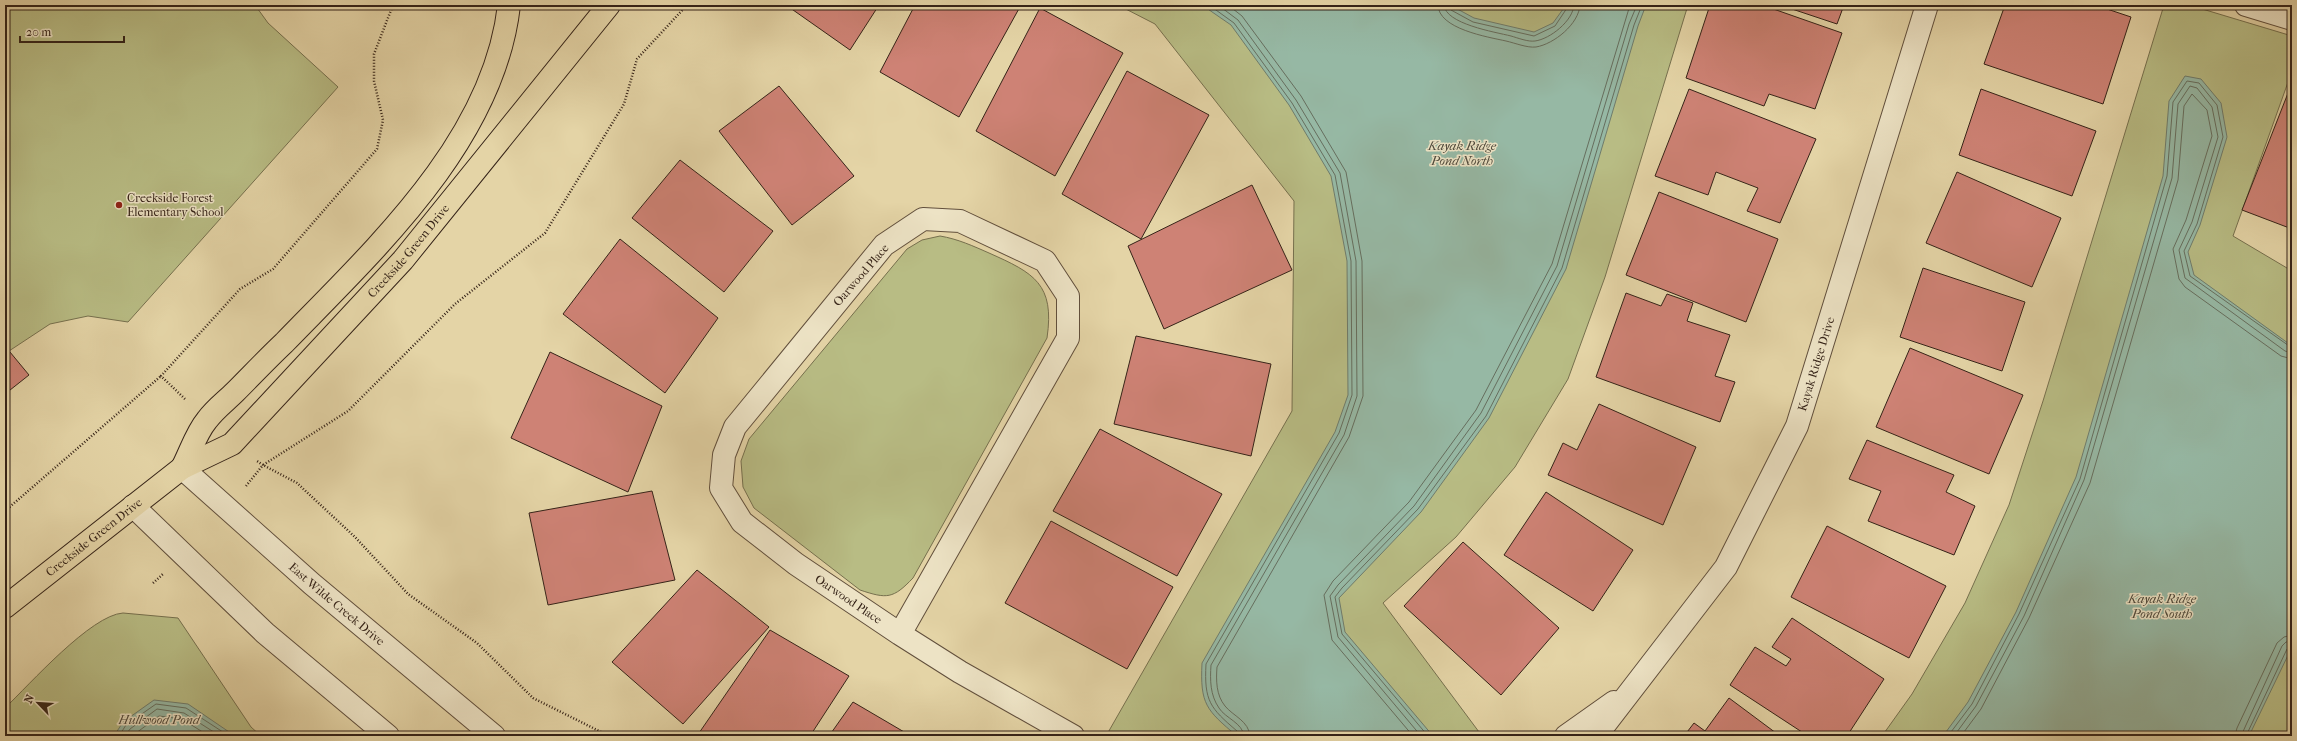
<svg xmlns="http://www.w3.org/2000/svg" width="2297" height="741" viewBox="0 0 2297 741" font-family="'IM FELL French Canon',serif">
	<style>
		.green { fill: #b8bc84; stroke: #76704e }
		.water { fill: #96b8a4; stroke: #6f7c6c }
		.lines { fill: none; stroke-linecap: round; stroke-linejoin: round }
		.shore { stroke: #666e5e; stroke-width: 1 }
		.building { fill: #ce8275; stroke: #352318 }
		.minor-casing { stroke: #614f3c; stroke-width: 24 }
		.major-casing { stroke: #352318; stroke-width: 24 }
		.path { stroke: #352318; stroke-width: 2.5; stroke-dasharray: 1 2; stroke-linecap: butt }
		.minor { stroke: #ede3c5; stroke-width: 22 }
		.major { stroke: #e4d4a6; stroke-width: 22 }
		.poi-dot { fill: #8f2418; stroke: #ede3c5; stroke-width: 1.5 }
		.labels { text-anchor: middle; stroke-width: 3; stroke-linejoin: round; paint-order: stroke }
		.poi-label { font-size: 12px; fill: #352318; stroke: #ede3c5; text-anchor: start }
		.street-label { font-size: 12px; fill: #352318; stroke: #ede3c5 }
		.water-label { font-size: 13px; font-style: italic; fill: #4d483b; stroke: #ede3c5 }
	</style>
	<rect width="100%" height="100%" fill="#e4d4a6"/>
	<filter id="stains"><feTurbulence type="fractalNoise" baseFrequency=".005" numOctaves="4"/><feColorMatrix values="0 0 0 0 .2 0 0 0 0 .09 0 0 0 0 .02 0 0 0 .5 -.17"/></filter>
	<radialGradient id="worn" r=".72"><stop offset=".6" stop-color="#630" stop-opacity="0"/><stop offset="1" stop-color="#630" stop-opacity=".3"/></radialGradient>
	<path class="green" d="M 5,5 L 255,5 L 268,23 L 338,87 L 128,322 L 88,316 L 50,324 L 9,351 L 5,346 Z
		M 1118,5 L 1688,5 L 1605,277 L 1568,379 L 1515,467 L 1456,537 L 1383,603 L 1482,736 L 1106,736 L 1292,411 L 1294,201 L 1155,24 Z
		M 2164,5 L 2189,5 L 2292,36 L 2292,71 L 2233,236 L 2292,271 L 2292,734 L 2291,736 L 1882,736 L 1912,694 L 1965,603 L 2009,505 L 2043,401 Z
		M 940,236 C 958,239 973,246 989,253 C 1034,273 1055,284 1047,338 L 913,578 C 893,599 887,599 860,590 L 754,508 L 743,487 L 741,461 L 749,439 L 907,249 L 922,240 Z
		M 123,613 L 178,618 L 251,727 L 261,736 L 5,736 L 5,708 C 30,684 91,615 123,613 Z"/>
	<path class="water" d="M 1202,5 L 1450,5 L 1474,18 L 1534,32 L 1553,23 L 1566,5 L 1646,5 L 1638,26 L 1566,269 L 1489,418 L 1421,512 L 1339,598 L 1345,632 L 1433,736 L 1237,736 C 1206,710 1200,704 1202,663 L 1335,432 L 1348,395 L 1347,261 L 1331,176 L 1289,105 L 1231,25 Z
		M 2185,76 L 2201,79 L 2221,103 L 2227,137 L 2200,225 L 2188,252 L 2194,275 L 2292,346 L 2292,647 L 2249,736 L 1943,736 L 1968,702 L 2016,612 L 2076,477 L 2163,176 L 2169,101 Z
		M 154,700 L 188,704 L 235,736 L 114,736 L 123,722 Z"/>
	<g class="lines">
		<path class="shore" d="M 1209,5 L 1234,23 L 1292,103 L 1335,175 L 1351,261 L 1352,395 L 1339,433 L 1206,664 C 1204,701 1210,708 1237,731 L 1239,736
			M 1218,5 L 1238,20 L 1296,100 L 1340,173 L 1356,261 L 1357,396 L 1344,435 L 1211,665 C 1210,680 1210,695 1219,708 C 1225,718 1243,723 1244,736
			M 1228,5 L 1242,16 L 1301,96 L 1346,172 L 1362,261 L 1363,396 L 1349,437 L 1217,667 C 1216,680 1216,695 1225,706 C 1233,716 1249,721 1250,736
			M 1438,5 C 1438,29 1488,37 1506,41 C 1515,43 1527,48 1536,47 C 1554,44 1579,24 1580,5
			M 1444,5 C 1445,24 1495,32 1511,36 C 1518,38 1528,42 1535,41 C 1550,39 1573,21 1574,5
			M 1449,5 L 1451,10 L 1473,22 L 1534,36 L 1555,26 L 1569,5
			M 119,736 L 126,725 L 156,704 L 186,708 L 229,736
			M 125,736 L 130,729 L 157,709 L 184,713 L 220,736
			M 132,736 L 159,716 L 182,719 L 209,736
			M 1413,736 L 1332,640 L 1324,595 L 1333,581 L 1409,502 L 1476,410 L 1552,264 L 1630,5
			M 1421,736 L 1338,637 L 1330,596 L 1338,585 L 1414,506 L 1481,413 L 1557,266 L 1629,24 L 1637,5
			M 1428,736 L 1342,634 L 1335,597 L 1342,588 L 1418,509 L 1486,416 L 1562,268 L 1634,25 L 1642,5
			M 1948,736 L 1972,704 L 2019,614 L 2080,479 L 2167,176 L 2173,102 L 2187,81 L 2199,83 L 2217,105 L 2223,137 L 2197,224 L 2184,251 L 2190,276 L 2292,348
			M 1954,736 L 1976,706 L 2024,616 L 2084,480 L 2172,178 L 2178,104 L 2190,86 L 2197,88 L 2212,107 L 2218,137 L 2192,222 L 2179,250 L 2185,278 L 2285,351 L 2292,353
			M 1961,736 L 1981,709 L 2029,618 L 2090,483 L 2178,180 L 2184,106 L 2192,94 L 2207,110 L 2212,136 L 2186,220 L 2173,249 L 2179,279 L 2185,287 L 2281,356 L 2292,359
			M 2235,736 L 2237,728 L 2277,643 L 2284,637 L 2292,635
			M 2241,736 L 2282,646 L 2286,642 L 2292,641
			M 2246,736 L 2287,649 L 2292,646"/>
	</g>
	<path class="building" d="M 786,5 L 879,5 L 850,50 Z
		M 915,5 L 1021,5 L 959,117 L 880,72 Z
		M 1710,5 L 1762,5 L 1842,33 L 1815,109 L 1769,94 L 1764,106 L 1686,78 Z
		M 1780,5 L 1844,5 L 1837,24 Z
		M 2005,5 L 2095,5 L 2131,17 L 2103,104 L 1984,64 Z
		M 1040,8 L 1123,53 L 1055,176 L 976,131 Z
		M 1127,71 L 1209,115 L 1141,239 L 1062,194 Z
		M 779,86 L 854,176 L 792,225 L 719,131 Z
		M 2290,88 L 2292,89 L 2292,229 L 2242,210 Z
		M 1689,89 L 1816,139 L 1780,223 L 1747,211 L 1758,188 L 1716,172 L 1708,195 L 1655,176 Z
		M 1981,89 L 2096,131 L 2072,196 L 1959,155 Z
		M 680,160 L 773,231 L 724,292 L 632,218 Z
		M 1957,172 L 2061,218 L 2032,287 L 1926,243 Z
		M 1252,185 L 1292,270 L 1164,329 L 1128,246 Z
		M 1659,192 L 1778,239 L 1746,322 L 1626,275 Z
		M 620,239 L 718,318 L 665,393 L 563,314 Z
		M 1923,268 L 2025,302 L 2002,371 L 1900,337 Z
		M 1626,293 L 1661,306 L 1667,294 L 1693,303 L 1687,321 L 1730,335 L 1715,376 L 1735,382 L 1720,422 L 1596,377 Z
		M 1136,336 L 1271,364 L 1251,456 L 1114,424 Z
		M 5,346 L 29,375 L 5,394 Z
		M 1910,348 L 2023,395 L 1989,474 L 1876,427 Z
		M 550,352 L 662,406 L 628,492 L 511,438 Z
		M 1599,404 L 1696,447 L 1663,525 L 1548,475 L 1563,443 L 1577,450 Z
		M 1100,429 L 1222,494 L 1177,576 L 1053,511 Z
		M 1867,440 L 1954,475 L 1946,492 L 1975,506 L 1954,555 L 1868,521 L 1881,491 L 1849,479 Z
		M 652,491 L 675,580 L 548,605 L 529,513 Z
		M 1546,492 L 1633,550 L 1593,611 L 1504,555 Z
		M 1051,521 L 1173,587 L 1127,669 L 1005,603 Z
		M 1827,526 L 1946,586 L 1909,658 L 1791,597 Z
		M 1463,542 L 1559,628 L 1501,695 L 1404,606 Z
		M 697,570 L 769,627 L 683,724 L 612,662 Z
		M 1792,618 L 1884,679 L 1847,736 L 1808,736 L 1730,685 L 1755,647 L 1786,666 L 1791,659 L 1772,647 Z
		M 770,630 L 849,676 L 810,736 L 702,736 L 699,733 Z
		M 1729,698 L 1780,736 L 1684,736 L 1694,723 L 1705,731 Z
		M 853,702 L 911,736 L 829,736 Z"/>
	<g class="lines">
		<g class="minor-casing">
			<g id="minor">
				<path d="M 2246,5 L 2292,19"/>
				<path id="s1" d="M 182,468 L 312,584 L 494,736"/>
				<path d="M 133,506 L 265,633 L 388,736"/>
				<path id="s2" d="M 900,634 L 1068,338 L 1068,296 L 1045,261 L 960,221 L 923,219 L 884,245 L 735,427 L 724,455 L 721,488 L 742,522 L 796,564 L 900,634 L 960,672 L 1073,736"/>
				<path d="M 1566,736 L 1614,702"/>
				<path id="s3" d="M 1596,736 L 1726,567 L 1797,426 L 1927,5"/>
			</g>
		</g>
		<g class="major-casing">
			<g id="major">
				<path d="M 182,468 C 190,453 196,433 207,420 C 215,409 226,401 235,392 C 251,376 267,359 284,343 C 374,250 494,141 509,5"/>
				<path id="s4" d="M 5,607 L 182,468 L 232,444 L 403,260 L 609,5"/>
			</g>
		</g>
		<path class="path" d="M 185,399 L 161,376 L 240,289 L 273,269 L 377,149 L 383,120 L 374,81 L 374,54 L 393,5
			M 246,486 L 263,465 L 257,461
			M 5,511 L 161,376
			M 153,583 L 163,574
			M 609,736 L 533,698 L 477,643 L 408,594 L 355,537 L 297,483 L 263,465 L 348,411 L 455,304 L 545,233 L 624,104 L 637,59 L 687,5"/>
		<use href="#minor" class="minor"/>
		<use href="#major" class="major"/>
	</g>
	<circle class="poi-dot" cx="119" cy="205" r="4"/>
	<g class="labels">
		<g class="poi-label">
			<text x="127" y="202">Creekside Forest<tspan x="127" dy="14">Elementary School</tspan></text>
		</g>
		<g class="street-label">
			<text dy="4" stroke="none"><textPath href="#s4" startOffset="542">Creekside Green Drive</textPath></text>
			<text transform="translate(861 275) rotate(-49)" y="4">Oarwood Place</text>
			<text dy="4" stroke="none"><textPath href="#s3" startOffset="436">Kayak Ridge Drive</textPath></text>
			<text dy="4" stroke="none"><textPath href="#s4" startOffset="113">Creekside Green Drive</textPath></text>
			<text dy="4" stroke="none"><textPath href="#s2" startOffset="1072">Oarwood Place</textPath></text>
			<text dy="4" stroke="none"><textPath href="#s1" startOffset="206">East Wilde Creek Drive</textPath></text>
		</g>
		<g class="water-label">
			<text x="1462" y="150">Kayak Ridge<tspan x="1462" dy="15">Pond North</tspan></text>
			<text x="2162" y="603">Kayak Ridge<tspan x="2162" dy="15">Pond South</tspan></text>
			<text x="159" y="724">Hullwood Pond</text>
		</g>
	</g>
	<rect width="2297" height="741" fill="none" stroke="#e4d4a6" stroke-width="20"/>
	<rect x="6" y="6" width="2285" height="729" fill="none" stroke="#352318" stroke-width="2"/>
	<rect x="10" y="10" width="2277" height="721" fill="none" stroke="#352318"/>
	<g transform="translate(38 703) rotate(295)" stroke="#ede3c5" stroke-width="3" paint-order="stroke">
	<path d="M0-3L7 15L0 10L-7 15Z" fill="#352318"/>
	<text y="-6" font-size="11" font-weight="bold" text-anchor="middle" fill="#352318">N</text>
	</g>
	<path d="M20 36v6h104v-6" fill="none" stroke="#352318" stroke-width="2"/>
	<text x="26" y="36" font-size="12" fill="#352318" stroke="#ede3c5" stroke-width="3" paint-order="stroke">20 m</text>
	<rect width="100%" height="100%" filter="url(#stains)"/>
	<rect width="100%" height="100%" fill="url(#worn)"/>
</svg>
